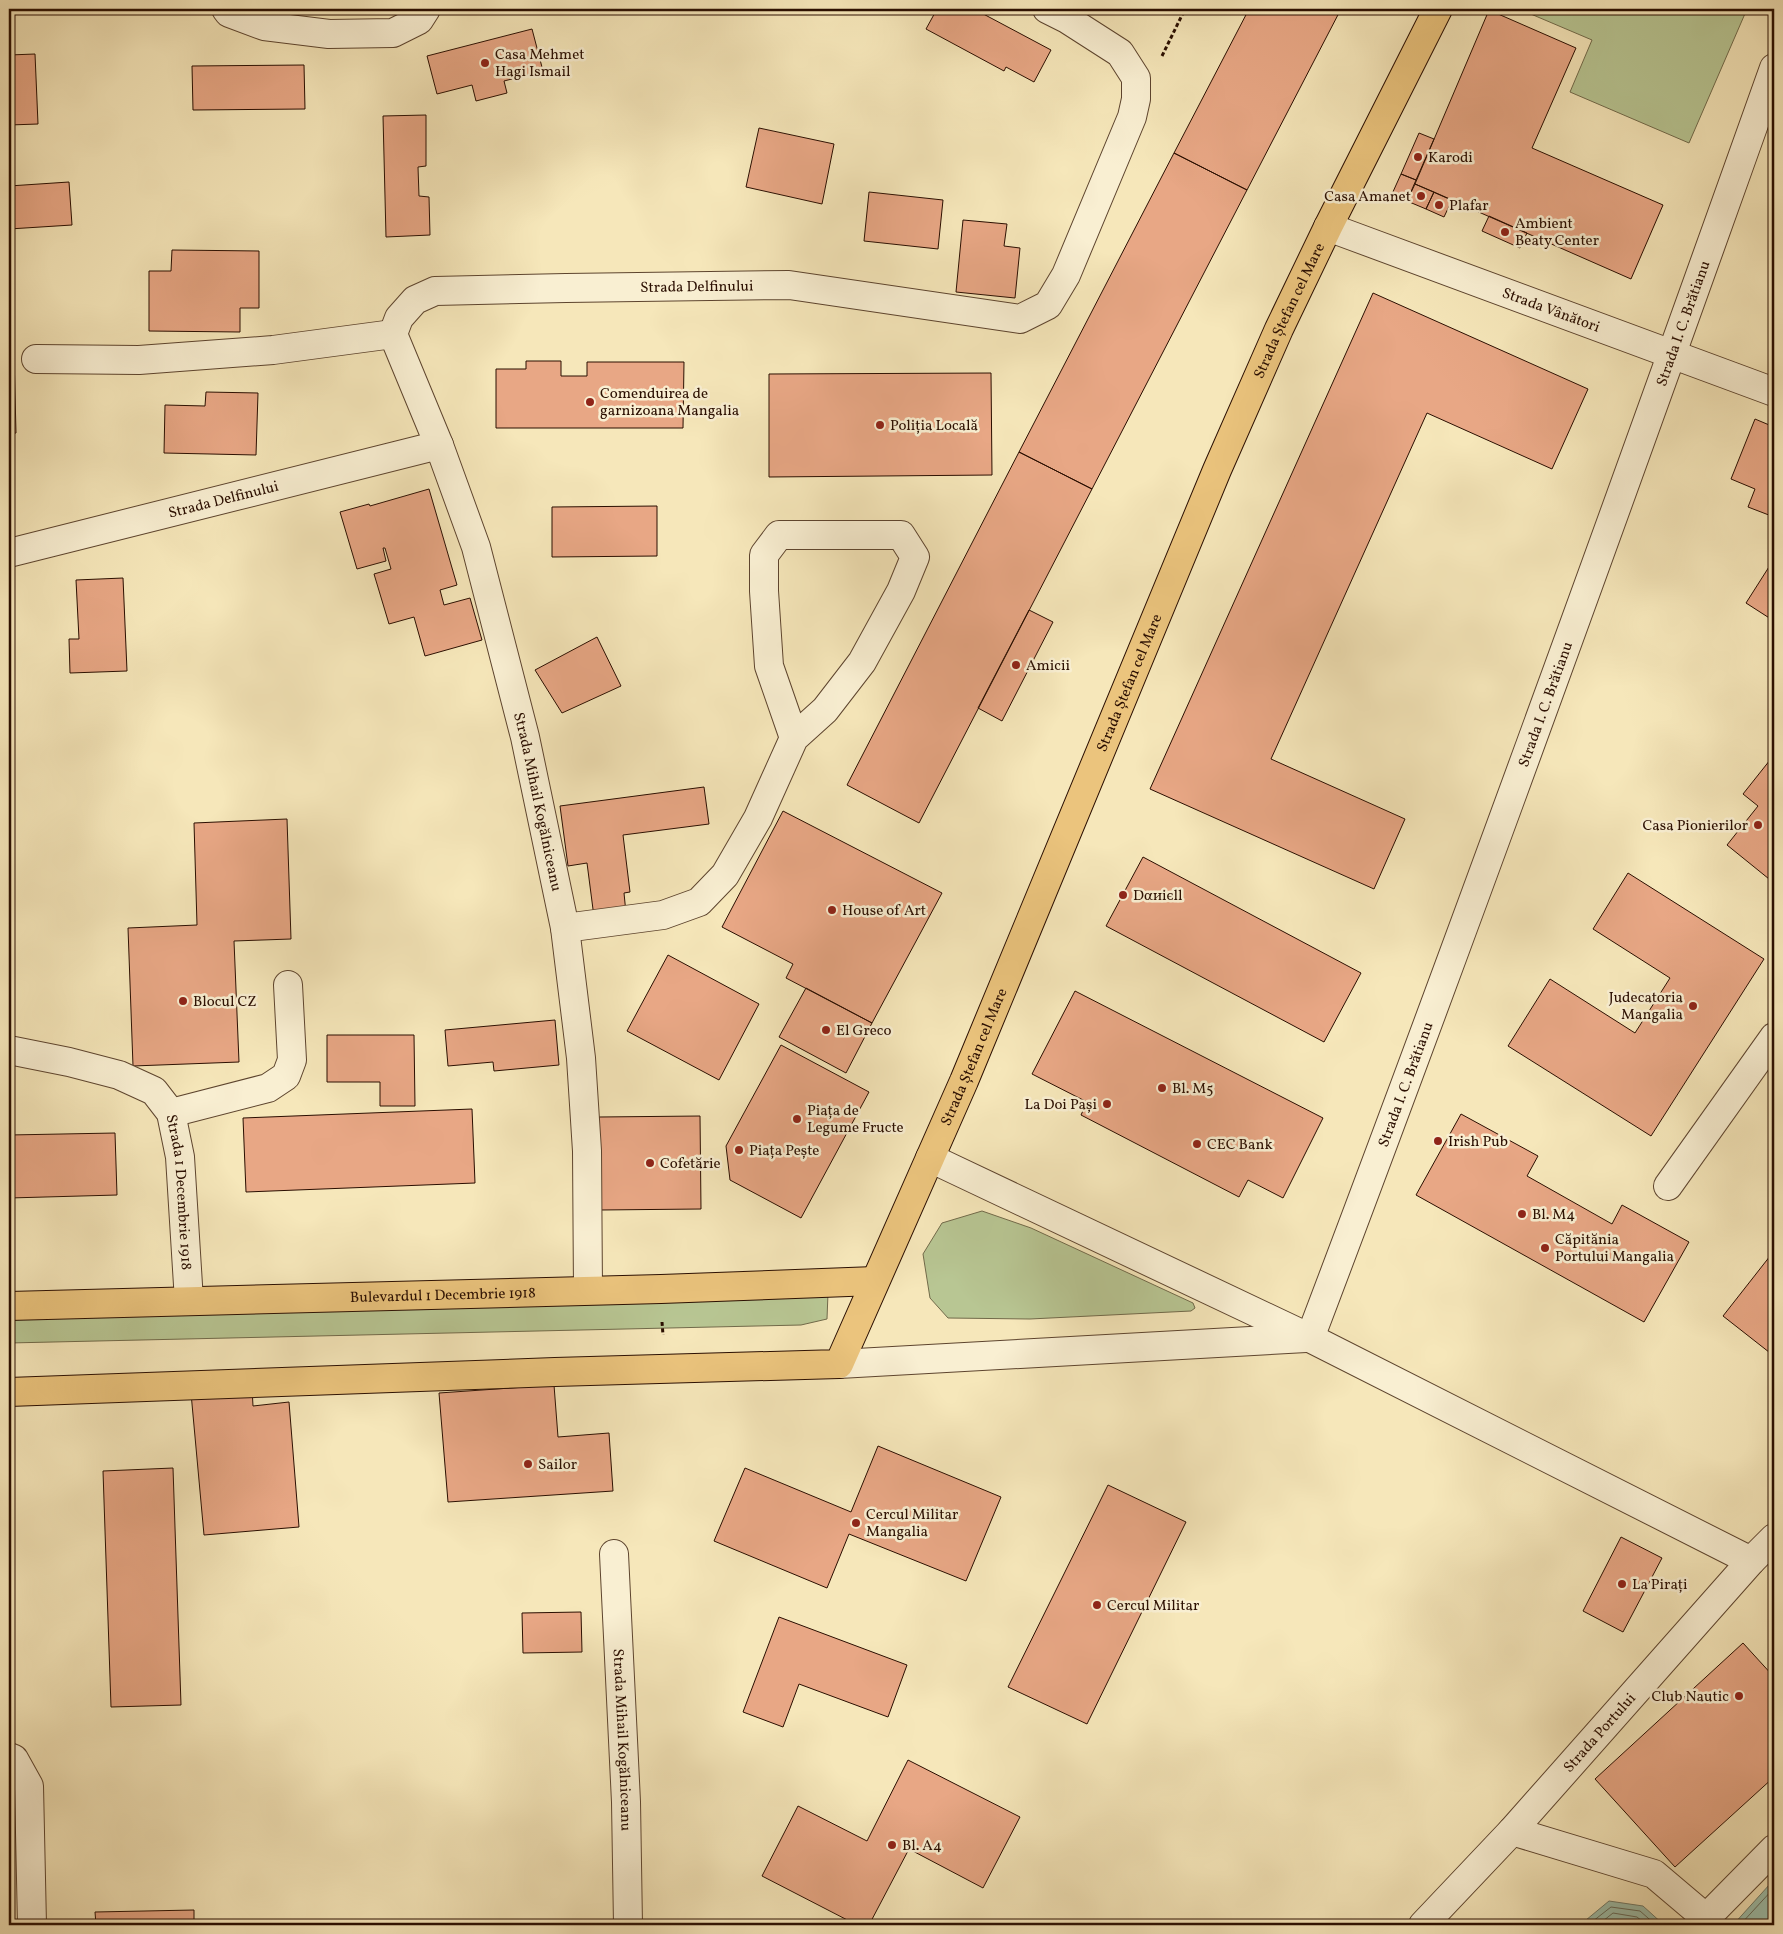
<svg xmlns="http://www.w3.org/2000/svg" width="1783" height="1934" viewBox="0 0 1783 1934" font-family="Vollkorn,serif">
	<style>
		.green { fill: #b8c693; stroke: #716a4a }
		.water { fill: #9dc0ac; stroke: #6f7967 }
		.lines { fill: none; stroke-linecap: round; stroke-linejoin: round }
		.shore { stroke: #646756; stroke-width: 1 }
		.building { fill: #e8a785; stroke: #2a0e00 }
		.minor-casing { stroke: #5d442e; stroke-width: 30 }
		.major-casing { stroke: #2a0e00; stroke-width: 30 }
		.path { stroke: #2a0e00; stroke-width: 3; stroke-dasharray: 4 2.5; stroke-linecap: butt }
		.minor { stroke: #f9efd2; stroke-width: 28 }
		.major { stroke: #ebc47d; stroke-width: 28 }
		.poi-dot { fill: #8f2418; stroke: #f9efd2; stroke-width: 2 }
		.labels { text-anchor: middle; stroke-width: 5; stroke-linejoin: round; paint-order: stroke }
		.poi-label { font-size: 15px; fill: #2a0e00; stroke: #f9efd2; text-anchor: start }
		.street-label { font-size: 15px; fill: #2a0e00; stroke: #f9efd2 }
	</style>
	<rect width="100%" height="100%" fill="#f6e7ba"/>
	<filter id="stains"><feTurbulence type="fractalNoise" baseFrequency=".004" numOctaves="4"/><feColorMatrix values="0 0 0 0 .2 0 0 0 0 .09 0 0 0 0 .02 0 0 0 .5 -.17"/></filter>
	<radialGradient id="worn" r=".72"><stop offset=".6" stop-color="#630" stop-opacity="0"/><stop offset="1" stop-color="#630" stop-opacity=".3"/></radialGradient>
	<path class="green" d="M 1519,9 L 1747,9 L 1689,143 L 1570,92 L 1592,40 Z
		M 982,1211 L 1031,1228 L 1193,1303 L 1195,1308 L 1191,1311 L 1030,1319 L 948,1318 L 930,1298 L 923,1254 L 942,1223 Z
		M 828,1293 L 827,1319 L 801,1325 L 9,1343 L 9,1313 Z"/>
	<path class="water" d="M 1774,1881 L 1774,1925 L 1733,1925 L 1770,1884 Z
		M 1609,1901 L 1643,1906 L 1664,1925 L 1580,1925 Z"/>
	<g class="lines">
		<path class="shore" d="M 1588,1925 L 1611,1907 L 1640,1911 L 1656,1925
			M 1598,1925 L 1613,1913 L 1637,1917 L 1647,1925
			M 1740,1925 L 1774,1888"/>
	</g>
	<path class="building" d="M 296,9 L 381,9 L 296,11 Z
		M 937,9 L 974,9 L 1051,50 L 1034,82 L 1006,67 L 1004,71 L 926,29 Z
		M 1249,9 L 1341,9 L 1247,190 L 1174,153 Z
		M 1489,10 L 1576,48 L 1532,148 L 1663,205 L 1631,279 L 1415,184 Z
		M 532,29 L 543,71 L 504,81 L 507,93 L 476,101 L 472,85 L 437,94 L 427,56 Z
		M 35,54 L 38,124 L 9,125 L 9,55 Z
		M 304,65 L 305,109 L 193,110 L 192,66 Z
		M 426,115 L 426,166 L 418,167 L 419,196 L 429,197 L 430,235 L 386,237 L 383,116 Z
		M 759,128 L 834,144 L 822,204 L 746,187 Z
		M 1419,133 L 1434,139 L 1416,180 L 1401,174 Z
		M 1174,153 L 1247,190 L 1092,489 L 1019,452 Z
		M 1401,174 L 1416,180 L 1407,201 L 1392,194 Z
		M 69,182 L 72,225 L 9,229 L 9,186 Z
		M 1415,184 L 1434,192 L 1426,209 L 1407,201 Z
		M 869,192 L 943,200 L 938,249 L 864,241 Z
		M 1434,192 L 1452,200 L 1444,217 L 1426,209 Z
		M 1489,216 L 1527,233 L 1520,248 L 1482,231 Z
		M 963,220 L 1007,224 L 1004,246 L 1020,248 L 1015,298 L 956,292 Z
		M 172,250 L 259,251 L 259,308 L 240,308 L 240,332 L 149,331 L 149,271 L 171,271 Z
		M 1373,293 L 1588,389 L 1552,469 L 1427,413 L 1271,759 L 1405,819 L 1374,889 L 1150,789 Z
		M 9,355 L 14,355 L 16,433 L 9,434 Z
		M 526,361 L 561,361 L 561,376 L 587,376 L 587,362 L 684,362 L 683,428 L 496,428 L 496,369 L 526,369 Z
		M 991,373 L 992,475 L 769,477 L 769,374 Z
		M 206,392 L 258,393 L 256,455 L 164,453 L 165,405 L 205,406 Z
		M 1755,419 L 1774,427 L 1774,517 L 1748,507 L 1755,489 L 1731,479 Z
		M 1019,452 L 1092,489 L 919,823 L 847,785 Z
		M 429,489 L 457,585 L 440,590 L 444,605 L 470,598 L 482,640 L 425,656 L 414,617 L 389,624 L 374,574 L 391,569 L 385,548 L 383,548 L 386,561 L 357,569 L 340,512 L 369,504 L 370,506 Z
		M 657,506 L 657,556 L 552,557 L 552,507 Z
		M 1774,559 L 1774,621 L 1746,603 Z
		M 123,578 L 127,671 L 70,673 L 69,639 L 79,639 L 76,580 Z
		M 1029,610 L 1053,622 L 1002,721 L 978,708 Z
		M 597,637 L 621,686 L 562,713 L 535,670 Z
		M 9,664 L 14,964 L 9,964 Z
		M 1774,755 L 1774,883 L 1727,845 L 1758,806 L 1743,794 Z
		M 704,787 L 709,824 L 623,835 L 630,892 L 624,893 L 626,913 L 594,917 L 587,863 L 568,866 L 560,806 Z
		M 783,811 L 942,893 L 872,1023 L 786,978 L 793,964 L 722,927 Z
		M 287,819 L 291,939 L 234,941 L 239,1062 L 133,1066 L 128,928 L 197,925 L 194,823 Z
		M 1143,857 L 1361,973 L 1324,1042 L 1106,926 Z
		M 1628,873 L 1764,959 L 1651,1136 L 1508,1046 L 1550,979 L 1635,1033 L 1670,978 L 1593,929 Z
		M 668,955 L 759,1004 L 719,1080 L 627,1031 Z
		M 806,988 L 872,1023 L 846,1073 L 779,1037 Z
		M 1075,991 L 1323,1118 L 1283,1198 L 1248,1180 L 1239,1197 L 1081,1115 L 1087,1102 L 1032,1074 Z
		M 555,1020 L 559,1065 L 494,1071 L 493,1062 L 448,1066 L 445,1030 Z
		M 327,1035 L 414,1035 L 415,1106 L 380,1106 L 380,1082 L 327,1082 Z
		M 781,1045 L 869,1092 L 801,1218 L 730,1180 L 726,1146 Z
		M 472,1109 L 475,1183 L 246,1192 L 243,1118 Z
		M 1461,1114 L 1538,1156 L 1527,1176 L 1612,1224 L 1622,1205 L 1689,1242 L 1644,1322 L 1416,1195 Z
		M 700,1116 L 701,1209 L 600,1210 L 599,1117 Z
		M 115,1133 L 117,1195 L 9,1198 L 9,1135 Z
		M 1774,1251 L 1774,1356 L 1723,1316 Z
		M 554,1385 L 558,1437 L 609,1433 L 613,1491 L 448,1502 L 439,1393 Z
		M 252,1388 L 253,1406 L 289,1402 L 299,1527 L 204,1535 L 191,1393 Z
		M 878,1446 L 1001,1497 L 966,1581 L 849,1534 L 827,1588 L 714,1541 L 745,1468 L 851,1512 Z
		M 173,1468 L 181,1705 L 111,1707 L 103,1471 Z
		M 1108,1485 L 1186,1522 L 1087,1724 L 1008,1687 Z
		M 1621,1537 L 1662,1558 L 1623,1632 L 1583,1611 Z
		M 581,1612 L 582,1652 L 523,1653 L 522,1613 Z
		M 779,1617 L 907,1665 L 888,1717 L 799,1684 L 783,1727 L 743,1712 Z
		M 1743,1643 L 1774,1677 L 1774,1777 L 1675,1867 L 1595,1779 Z
		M 908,1760 L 1020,1817 L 983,1888 L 909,1849 L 869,1925 L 857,1925 L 762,1876 L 798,1806 L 867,1841 Z
		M 194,1910 L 194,1925 L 96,1925 L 95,1912 Z"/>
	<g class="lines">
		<g class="minor-casing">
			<g id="minor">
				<path d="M 226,9 L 229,13 L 264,26 L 329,34 L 393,33 L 419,20 L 426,9"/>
				<path id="s1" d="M 1328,227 L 1774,392"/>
				<path id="s2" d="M 393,334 L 399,318 L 415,300 L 435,291 L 566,288 L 789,285 L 1020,319 L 1048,305 L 1066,275 L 1132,117 L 1136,99 L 1136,78 L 1120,53 L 1067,19 L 1047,9"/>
				<path id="s3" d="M 393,334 L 439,445 L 476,547 L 525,737 L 565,928 L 581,1058 L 587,1151 L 588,1290"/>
				<path d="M 36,359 L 139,360 L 273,350 L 393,334"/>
				<path id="s4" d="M 9,553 L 439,445"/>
				<path d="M 565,928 L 663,915 L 699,902 L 725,875 L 758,818 L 794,738 L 825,710 L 862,662 L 901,591 L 915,557 L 901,535 L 779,535 L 764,555 L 764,591 L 769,666 L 794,738"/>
				<path id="s5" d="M 9,1050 L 69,1062 L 119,1075 L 154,1091 L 171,1113 L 180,1157 L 189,1301"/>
				<path d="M 171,1113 L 268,1088 L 286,1076 L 292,1060 L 288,985"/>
				<path d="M 930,1158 L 1310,1338 L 1751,1561"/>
				<path d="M 1668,1186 L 1774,1037"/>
				<path id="s6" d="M 1310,1338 C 1470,916 1623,492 1774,68"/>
				<path d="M 839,1364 L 1306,1338"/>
				<path id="s7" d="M 614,1554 L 626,1802 L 628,1925"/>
				<path d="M 9,1757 L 14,1759 L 29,1786 L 32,1925"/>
				<path d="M 1512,1831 L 1654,1874 L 1706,1918 L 1774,1849"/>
				<path id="s8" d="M 1423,1925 L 1512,1831 L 1751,1561 L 1774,1538"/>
			</g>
		</g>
		<g class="major-casing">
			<g id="major">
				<path id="s9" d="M 9,1306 L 661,1289 L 875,1281"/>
				<path id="s10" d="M 9,1392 L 555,1372 L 839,1364 L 964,1081 L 1217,470 L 1279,329 L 1328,227 L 1438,9"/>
			</g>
		</g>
		<path class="path" d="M 1162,56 L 1185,9
			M 662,1322 L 663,1335"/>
		<use href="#minor" class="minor"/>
		<use href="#major" class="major"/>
	</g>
	<g class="poi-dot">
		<circle cx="485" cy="63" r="5"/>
		<circle cx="1418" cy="157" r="5"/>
		<circle cx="1421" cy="196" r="5"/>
		<circle cx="1439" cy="205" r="5"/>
		<circle cx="1505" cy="232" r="5"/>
		<circle cx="590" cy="402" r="5"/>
		<circle cx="880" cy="425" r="5"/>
		<circle cx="1016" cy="665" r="5"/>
		<circle cx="1758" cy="825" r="5"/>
		<circle cx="1123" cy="895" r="5"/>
		<circle cx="832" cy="910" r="5"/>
		<circle cx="183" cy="1001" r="5"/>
		<circle cx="1693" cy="1006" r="5"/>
		<circle cx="826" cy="1030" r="5"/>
		<circle cx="1162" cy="1088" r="5"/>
		<circle cx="1107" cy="1104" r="5"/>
		<circle cx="797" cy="1119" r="5"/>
		<circle cx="1438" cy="1141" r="5"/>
		<circle cx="1197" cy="1144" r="5"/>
		<circle cx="739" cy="1150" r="5"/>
		<circle cx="650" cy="1163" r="5"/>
		<circle cx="1522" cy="1214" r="5"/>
		<circle cx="1545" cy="1248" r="5"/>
		<circle cx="528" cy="1464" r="5"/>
		<circle cx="856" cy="1523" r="5"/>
		<circle cx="1622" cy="1584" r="5"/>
		<circle cx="1097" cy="1605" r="5"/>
		<circle cx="1739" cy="1696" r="5"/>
		<circle cx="892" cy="1845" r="5"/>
	</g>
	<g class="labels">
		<g class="poi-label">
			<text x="495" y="59">Casa Mehmet<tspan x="495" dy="17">Hagi Ismail</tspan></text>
			<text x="1428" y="162">Karodi</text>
			<text x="1411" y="201" text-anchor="end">Casa Amanet</text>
			<text x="1449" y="210">Plafar</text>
			<text x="1515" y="228">Ambient<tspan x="1515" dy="17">Beaty Center</tspan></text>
			<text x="600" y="398">Comenduirea de<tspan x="600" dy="17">garnizoana Mangalia</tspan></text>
			<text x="890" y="430">Poliția Locală</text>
			<text x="1026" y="670">Amicii</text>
			<text x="1748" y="830" text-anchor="end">Casa Pionierilor</text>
			<text x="1133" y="900">Dαиiєll</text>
			<text x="842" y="915">House of Art</text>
			<text x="1683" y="1002" text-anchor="end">Judecatoria<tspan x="1683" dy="17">Mangalia</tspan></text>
			<text x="193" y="1006">Blocul CZ</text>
			<text x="836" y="1035">El Greco</text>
			<text x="1172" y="1093">Bl. M5</text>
			<text x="1097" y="1109" text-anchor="end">La Doi Pași</text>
			<text x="807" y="1115">Piața de<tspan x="807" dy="17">Legume Fructe</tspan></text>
			<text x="1448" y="1146">Irish Pub</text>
			<text x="1207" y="1149">CEC Bank</text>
			<text x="749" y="1155">Piața Pește</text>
			<text x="660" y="1168">Cofetărie</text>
			<text x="1532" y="1219">Bl. M4</text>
			<text x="1555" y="1244">Căpitănia<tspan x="1555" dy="17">Portului Mangalia</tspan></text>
			<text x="538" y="1469">Sailor</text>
			<text x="866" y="1519">Cercul Militar<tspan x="866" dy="17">Mangalia</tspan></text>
			<text x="1632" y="1589">La Pirați</text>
			<text x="1107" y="1610">Cercul Militar</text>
			<text x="1729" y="1701" text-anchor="end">Club Nautic</text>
			<text x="902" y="1850">Bl. A4</text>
		</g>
		<g class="street-label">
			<text dy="5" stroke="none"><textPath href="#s2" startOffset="325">Strada Delfinului</textPath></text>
			<text dy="5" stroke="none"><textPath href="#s10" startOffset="1976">Strada Ștefan cel Mare</textPath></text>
			<text dy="5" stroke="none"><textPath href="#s1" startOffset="238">Strada Vânători</textPath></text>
			<text dy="5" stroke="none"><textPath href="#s6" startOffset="1081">Strada I. C. Brătianu</textPath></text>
			<text dy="5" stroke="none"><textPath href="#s4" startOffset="221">Strada Delfinului</textPath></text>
			<text dy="5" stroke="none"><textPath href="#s10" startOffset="1571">Strada Ștefan cel Mare</textPath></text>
			<text dy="5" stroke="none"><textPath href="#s6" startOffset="676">Strada I. C. Brătianu</textPath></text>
			<text dy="5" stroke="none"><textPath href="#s3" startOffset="491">Strada Mihail Kogălniceanu</textPath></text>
			<text dy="5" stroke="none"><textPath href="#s10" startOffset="1166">Strada Ștefan cel Mare</textPath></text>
			<text dy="5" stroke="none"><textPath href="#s6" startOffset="271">Strada I. C. Brătianu</textPath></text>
			<text dy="5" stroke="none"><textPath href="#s5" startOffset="259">Strada 1 Decembrie 1918</textPath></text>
			<text dy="5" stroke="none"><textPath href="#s9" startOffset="434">Bulevardul 1 Decembrie 1918</textPath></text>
			<text dy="5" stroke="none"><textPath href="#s8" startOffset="261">Strada Portului</textPath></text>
			<text dy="5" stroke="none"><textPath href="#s7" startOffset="186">Strada Mihail Kogălniceanu</textPath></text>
		</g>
	</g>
	<rect width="1783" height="1934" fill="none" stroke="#f6e7ba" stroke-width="30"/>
	<rect x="10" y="10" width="1763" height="1914" fill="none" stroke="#2a0e00" stroke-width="2.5"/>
	<rect x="15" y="15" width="1753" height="1904" fill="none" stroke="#2a0e00"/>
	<rect width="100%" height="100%" filter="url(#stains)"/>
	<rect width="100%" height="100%" fill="url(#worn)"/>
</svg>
